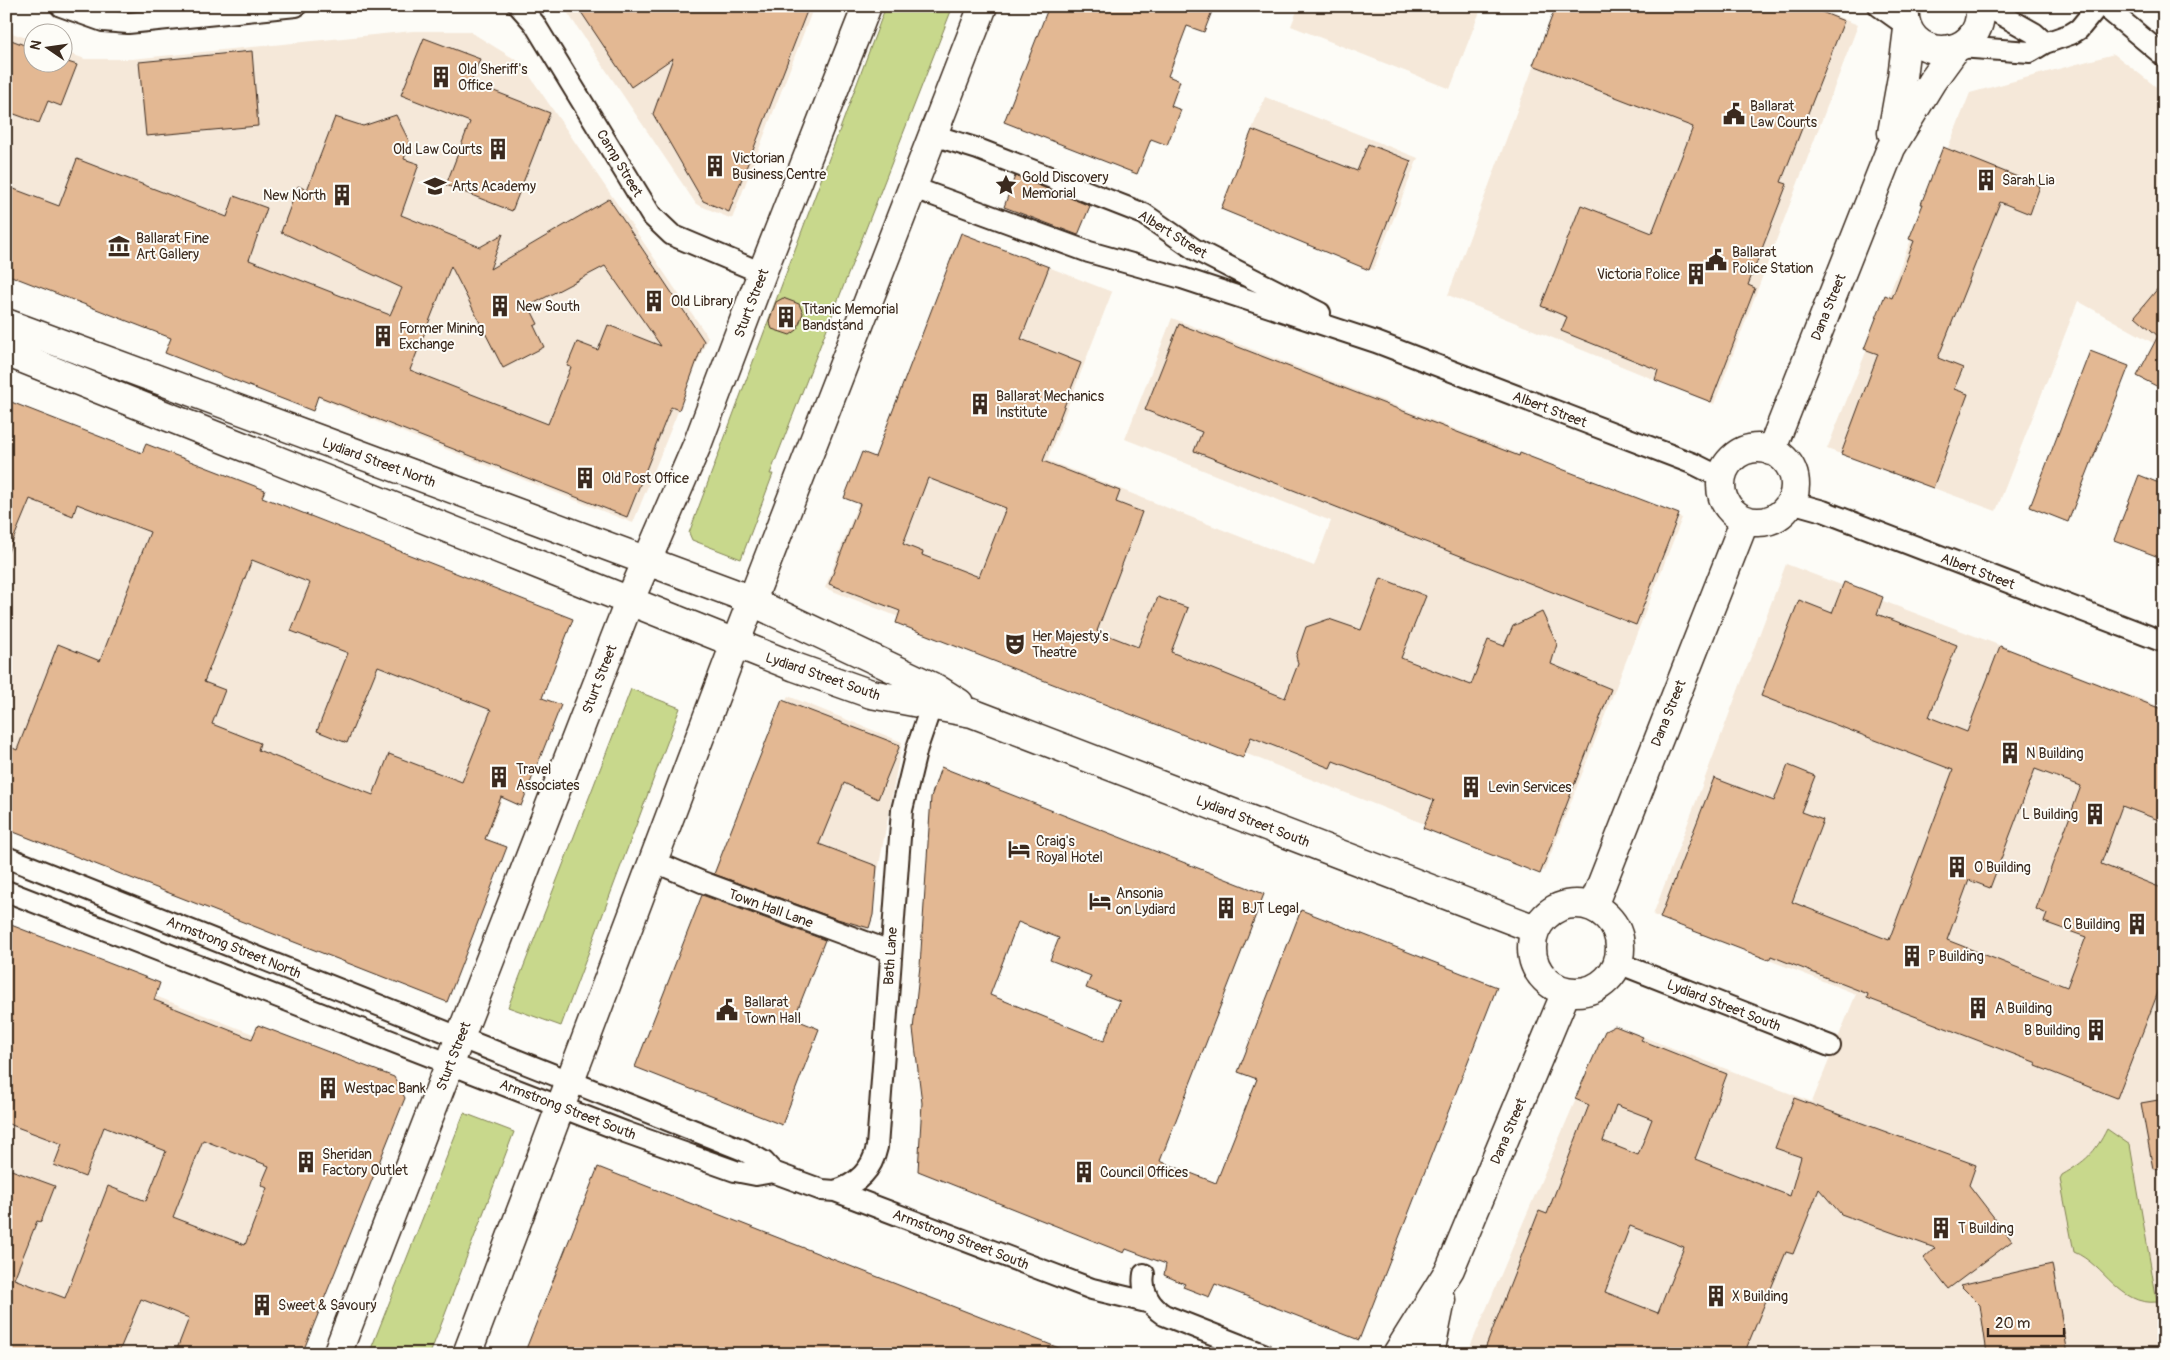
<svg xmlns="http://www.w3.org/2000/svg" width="2170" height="1360" viewBox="0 0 2170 1360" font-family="Pangolin,sans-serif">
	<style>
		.built { fill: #f5e8d9 }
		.green { fill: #c8d88c; stroke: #828155 }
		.building { fill: #e3b893; stroke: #3b2a1e; fill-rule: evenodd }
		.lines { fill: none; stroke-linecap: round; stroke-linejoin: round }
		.street-casing { stroke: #3b2a1e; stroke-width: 24 }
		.secondary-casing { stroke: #3b2a1e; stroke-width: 31 }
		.street { stroke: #fdfcf7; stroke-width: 20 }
		.secondary { stroke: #fdfcf7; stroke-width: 28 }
		.labels { text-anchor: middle; stroke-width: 4; stroke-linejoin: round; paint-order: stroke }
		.poi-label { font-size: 14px; fill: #3b2a1e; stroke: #fdfcf7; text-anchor: start }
		.street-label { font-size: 14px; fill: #3b2a1e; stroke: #fdfcf7 }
	</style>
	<rect width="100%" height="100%" fill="#fdfcf7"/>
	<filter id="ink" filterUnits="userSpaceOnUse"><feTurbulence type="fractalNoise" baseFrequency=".02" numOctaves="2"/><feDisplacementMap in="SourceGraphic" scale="10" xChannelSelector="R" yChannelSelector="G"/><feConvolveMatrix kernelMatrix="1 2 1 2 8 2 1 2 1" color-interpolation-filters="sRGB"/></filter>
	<g filter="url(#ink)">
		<path class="built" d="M 563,6 L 814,6 L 732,219 L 696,204 Z
			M 1299,6 L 1482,6 L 1450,89 L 1291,26 Z
			M 1556,6 L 1811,6 L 1858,25 L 1714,404 L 1448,295 Z
			M 6,31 L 32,40 L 32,62 L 62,62 L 63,51 L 85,59 L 132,59 L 413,31 L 469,31 L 521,63 L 708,337 L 633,523 L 387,426 L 6,270 Z
			M 2114,54 L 2164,93 L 2164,349 L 2078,301 L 1996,511 L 1827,449 L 1970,93 Z
			M 1265,97 L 1418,158 L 1373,270 L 1220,209 Z
			M 964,234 L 1112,292 L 1047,460 L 1314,566 L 1331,521 L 1125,439 L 1172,318 L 1682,518 L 1544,871 L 825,588 Z
			M 6,404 L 571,625 L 430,981 L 6,812 Z
			M 1786,564 L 2164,708 L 2164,1354 L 1467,1354 L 1605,1031 L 1615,1026 L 1812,1102 L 1856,994 L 1653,915 Z
			M 788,696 L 902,742 L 866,935 L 716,878 Z
			M 6,938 L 392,1088 L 286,1354 L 6,1354 Z"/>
		<path class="green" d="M 886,6 L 953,6 L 770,474 L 773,474 L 741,559 L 692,540 L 689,533 Z
			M 631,689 L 680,708 L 561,1026 L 508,1007 Z
			M 464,1113 L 514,1132 L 430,1354 L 369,1354 Z
			M 2107,1129 L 2130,1145 L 2157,1302 C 2119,1306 2105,1265 2074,1252 L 2060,1179 L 2062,1175 C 2086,1161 2095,1153 2107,1129 Z"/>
		<path class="building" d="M 577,6 L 809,6 L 729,212 L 703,201 L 653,114 L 673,58 L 631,87 Z
			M 1049,6 L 1214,6 L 1204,32 L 1187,26 L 1168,76 L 1180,81 L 1171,106 L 1181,110 L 1167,145 L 1151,139 L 1137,174 L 1004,122 Z
			M 1556,6 L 1807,6 L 1844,21 L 1781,182 L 1787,184 L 1748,285 L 1755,288 L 1711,402 L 1655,380 L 1658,370 L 1561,331 L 1567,317 L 1541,306 L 1581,205 L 1652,233 L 1693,127 L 1533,65 Z
			M 6,38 L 32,48 L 32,62 L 62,62 L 62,60 L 77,65 L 61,106 L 48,101 L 39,123 L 6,111 Z
			M 424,38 L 480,59 L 471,82 L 550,113 L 512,211 L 446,185 L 470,122 L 401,95 Z
			M 252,51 L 258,126 L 146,136 L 139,62 Z
			M 396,115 L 410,143 L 404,159 L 419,164 L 401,215 L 480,247 L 503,234 L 490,269 L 609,199 L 704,341 L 679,410 L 671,407 L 627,517 L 318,396 L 313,411 L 165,353 L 171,338 L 6,274 L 6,186 L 59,206 L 77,159 L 227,217 L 234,196 L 267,208 L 249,260 L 390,315 L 402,288 L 281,232 L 298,186 L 307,190 L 335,117 L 363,126 ZM 451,266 L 503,368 L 544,347 L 534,326 L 538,324 L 529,306 L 605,266 L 661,346 L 608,325 L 598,350 L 577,342 L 567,366 L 571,367 L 548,424 L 410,370 Z
			M 1252,130 L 1357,171 L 1368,144 L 1411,161 L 1369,270 L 1221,209 Z
			M 1943,147 L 2040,186 L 2030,214 L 2000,202 L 1938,358 L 1963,368 L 1954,389 L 1968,394 L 1933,488 L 1841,454 L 1878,354 L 1864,349 L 1885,295 L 1892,298 L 1914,241 L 1909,239 L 1923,204 L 1921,204 Z
			M 1015,176 L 1090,206 L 1078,235 L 1004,207 Z
			M 961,233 L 1049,267 L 1021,339 L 1081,363 L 1043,461 L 1120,491 L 1116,502 L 1142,512 L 1097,631 L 1138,647 L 1158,597 L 1188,608 L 1171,652 L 1285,698 L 1298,664 L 1296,656 L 1306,627 L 1329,619 L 1361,630 L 1381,578 L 1426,596 L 1401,658 L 1471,685 L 1488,640 L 1504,646 L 1513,626 L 1542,612 L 1557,644 L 1551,664 L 1611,689 L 1540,874 L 1423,828 L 1434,800 L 1333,761 L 1330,768 L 1251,737 L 1243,758 L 896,623 L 900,611 L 829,584 L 860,504 L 844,498 L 862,452 L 875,457 ZM 928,478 L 1006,508 L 979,577 L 922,555 L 923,552 L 903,544 Z
			M 2164,281 L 2164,390 L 2137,376 L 2158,336 L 2135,316 Z
			M 783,298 L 799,304 L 803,313 L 797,330 L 790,335 L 772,329 L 769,321 L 776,302 Z
			M 1179,324 L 1519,456 L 1520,453 L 1679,514 L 1636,625 L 1194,451 L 1202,432 L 1145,410 Z
			M 2090,351 L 2129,366 L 2068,522 L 2030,507 Z
			M 6,400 L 142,453 L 146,444 L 265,490 L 262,497 L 573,619 L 542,698 L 561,705 L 521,806 L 501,797 L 485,839 L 507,847 L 447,1002 L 6,829 L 6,745 L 17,750 L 58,644 L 100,661 L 150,532 L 77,504 L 73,516 L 30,499 L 6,557 ZM 252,560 L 310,583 L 291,631 L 348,653 L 317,731 L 347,743 L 378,666 L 491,710 L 462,782 L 389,754 L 373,795 L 258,750 L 260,743 L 212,724 L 225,690 L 204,682 Z
			M 2139,475 L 2164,485 L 2164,559 L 2114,540 Z
			M 1844,582 L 1883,597 L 1877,614 L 1957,645 L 1929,717 L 1967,732 L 2000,646 L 2164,710 L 2164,822 L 2122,806 L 2101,864 L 2164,889 L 2164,977 L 2117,1098 L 2036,1066 L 2037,1063 L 1867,998 L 1868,994 L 1771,956 L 1769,960 L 1660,918 L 1714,778 L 1774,801 L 1788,765 L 1815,776 L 1801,812 L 1823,820 L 1792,902 L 1889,940 L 1953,770 L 1761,696 L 1799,600 L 1832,613 ZM 2035,769 L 2081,786 L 2036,909 L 2047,914 L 2044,922 L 2086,937 L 2067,987 L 1947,940 L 1969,880 L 1990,888 Z
			M 782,700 L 900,745 L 878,799 L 844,783 L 819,844 L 877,866 L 873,915 L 869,928 L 834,918 L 714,874 Z
			M 941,767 L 1264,894 L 1160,1161 L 1216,1183 L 1257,1079 L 1238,1072 L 1301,910 L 1497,987 L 1359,1340 L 1215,1284 L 1209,1297 L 1183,1287 L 1185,1284 L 1164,1275 L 1166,1264 L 1126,1249 L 1124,1253 L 918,1171 L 922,1103 L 913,1029 L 920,966 L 931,797 ZM 1018,922 L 1059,938 L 1050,960 L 1091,976 L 1086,988 L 1120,1001 L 1104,1041 L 990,995 Z
			M 702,895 L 825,940 L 794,1019 L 819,1029 L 782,1125 L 635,1067 Z
			M 6,923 L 160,983 L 154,1000 L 252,1039 L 258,1025 L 394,1077 L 405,1098 L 302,1354 L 175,1354 L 189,1318 L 141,1299 L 118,1354 L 6,1354 L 6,1168 L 55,1186 L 41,1222 L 37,1221 L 14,1279 L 65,1298 L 108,1186 L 146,1201 L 166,1151 L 104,1127 L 85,1177 L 54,1165 L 62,1144 L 6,1123 ZM 203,1140 L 269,1166 L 261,1185 L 267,1188 L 245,1245 L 173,1217 Z
			M 1615,1026 L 1643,1037 L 1641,1040 L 1727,1074 L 1695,1159 L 1790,1196 L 1801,1157 L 1775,1148 L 1794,1098 L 1976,1165 L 1969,1185 L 2012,1241 L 1948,1289 L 1924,1258 L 1935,1248 L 1841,1214 L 1819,1189 L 1793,1254 L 1786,1252 L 1744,1354 L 1483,1354 L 1539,1211 L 1547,1214 L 1589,1105 L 1575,1099 L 1605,1031 ZM 1616,1105 L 1652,1119 L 1638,1155 L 1603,1141 ZM 1630,1226 L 1684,1247 L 1658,1313 L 1605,1292 Z
			M 2164,1099 L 2164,1168 L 2153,1169 L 2141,1103 Z
			M 598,1167 L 1069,1352 L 1069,1354 L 524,1354 Z
			M 2052,1264 L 2068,1354 L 1987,1354 L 1980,1305 L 1960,1285 Z"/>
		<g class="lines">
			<g class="street-casing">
				<path id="street" d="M 61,6 L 103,21 L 128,23 L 296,6
					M 519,6 L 534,23 L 651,215 L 672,235 L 762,273
					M 1879,6 L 1907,26
					M 1986,6 L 2034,33 L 2045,43
					M 2104,6 L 2164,56
					M 1959,47 L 2030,52 L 2045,43 L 2071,34 L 2079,29 L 2098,6
					M 933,135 L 978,149 L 1144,214 L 1194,249 L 1320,313
					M 914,188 L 1089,252 L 1182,278 L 1376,342 L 1694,464 L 1722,478
					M 1791,502 L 1823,511 L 2164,642
					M 6,857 L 743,1150 L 764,1162 L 773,1172
					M 653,861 L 702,882 L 890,951
					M 6,891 L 625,1132 L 735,1171 L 756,1175 L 773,1172 L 822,1190 L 835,1191 L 1092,1289 L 1151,1303
					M 1618,963 L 1830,1046
					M 835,1191 C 858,1184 872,1170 877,1147 L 902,810 L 917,748 L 932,704
					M 1144,1274 C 1141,1291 1150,1306 1164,1315 L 1263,1354"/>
			</g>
			<g class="secondary-casing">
				<path id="secondary" d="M 1905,6 C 1899,64 1985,65 1980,6
					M 1892,133 L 1902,77 L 1908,29
					M 6,323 L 736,594 L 937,689 L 959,703
					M 6,352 L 795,667 L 871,694 L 972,713 L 1535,929
					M1721 485a37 37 0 1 1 74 0a37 37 0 1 1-74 0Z
					M 1771,451 L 1891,148 L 1932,81 L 1956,48
					M1532 948a44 44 0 1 1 88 0a44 44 0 1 1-88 0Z
					M 1593,906 L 1745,520
					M 337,1354 L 629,602 L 697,445 L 762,273 L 867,6
					M 467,1354 L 735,644 L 983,6
					M 1397,1354 L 1450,1269 L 1566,992
					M 1430,1354 L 1441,1300"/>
			</g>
			<use href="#street" class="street"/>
			<use href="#secondary" class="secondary"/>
		</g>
	</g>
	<defs>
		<g id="building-bare" transform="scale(1.725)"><path d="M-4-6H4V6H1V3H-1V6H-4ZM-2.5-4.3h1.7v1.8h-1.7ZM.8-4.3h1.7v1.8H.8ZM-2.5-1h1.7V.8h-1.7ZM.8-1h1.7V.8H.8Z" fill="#3b2a1e" stroke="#fdfcf7" stroke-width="2.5" paint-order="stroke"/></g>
		<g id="civic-bare" transform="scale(1.725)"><path d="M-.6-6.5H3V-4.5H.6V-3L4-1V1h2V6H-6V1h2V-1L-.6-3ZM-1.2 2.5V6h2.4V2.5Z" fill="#3b2a1e" stroke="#fdfcf7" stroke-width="2.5" paint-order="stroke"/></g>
		<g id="sight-bare" transform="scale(1.725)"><path d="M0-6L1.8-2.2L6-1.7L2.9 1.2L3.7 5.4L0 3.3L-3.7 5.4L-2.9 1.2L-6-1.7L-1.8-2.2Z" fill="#3b2a1e" stroke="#fdfcf7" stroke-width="2.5" paint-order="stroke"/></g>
		<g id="university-bare" transform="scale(1.725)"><path d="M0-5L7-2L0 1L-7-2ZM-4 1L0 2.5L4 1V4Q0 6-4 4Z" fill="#3b2a1e" stroke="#fdfcf7" stroke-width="2.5" paint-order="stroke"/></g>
		<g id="museum-bare" transform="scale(1.725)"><path d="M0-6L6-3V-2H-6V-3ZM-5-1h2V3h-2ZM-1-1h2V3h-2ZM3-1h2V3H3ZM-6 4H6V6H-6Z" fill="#3b2a1e" stroke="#fdfcf7" stroke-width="2.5" paint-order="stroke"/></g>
		<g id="theatre-bare" transform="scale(1.725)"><path d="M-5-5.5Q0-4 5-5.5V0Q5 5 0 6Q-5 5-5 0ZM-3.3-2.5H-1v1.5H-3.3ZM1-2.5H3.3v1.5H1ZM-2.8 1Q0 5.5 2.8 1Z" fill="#3b2a1e" stroke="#fdfcf7" stroke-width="2.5" paint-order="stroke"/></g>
		<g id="hotel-bare" transform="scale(1.725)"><path d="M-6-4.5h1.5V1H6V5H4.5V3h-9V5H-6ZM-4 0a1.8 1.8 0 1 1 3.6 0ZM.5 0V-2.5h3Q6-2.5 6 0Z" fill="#3b2a1e" stroke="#fdfcf7" stroke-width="2.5" paint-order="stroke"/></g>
	</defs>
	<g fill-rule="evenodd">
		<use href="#building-bare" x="441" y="77"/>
		<use href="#civic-bare" x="1734" y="114"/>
		<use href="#building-bare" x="498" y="149"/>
		<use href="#building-bare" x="715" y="166"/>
		<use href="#building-bare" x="1986" y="180"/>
		<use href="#sight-bare" x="1006" y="185"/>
		<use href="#university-bare" x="435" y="186"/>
		<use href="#building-bare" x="342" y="195"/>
		<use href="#museum-bare" x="119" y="246"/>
		<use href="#civic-bare" x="1716" y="260"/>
		<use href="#building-bare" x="1696" y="274"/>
		<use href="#building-bare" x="654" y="301"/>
		<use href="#building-bare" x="500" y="306"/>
		<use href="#building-bare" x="786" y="317"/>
		<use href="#building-bare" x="383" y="336"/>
		<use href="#building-bare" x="980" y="404"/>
		<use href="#building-bare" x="585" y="478"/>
		<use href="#theatre-bare" x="1015" y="644"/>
		<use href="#building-bare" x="2010" y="753"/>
		<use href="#building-bare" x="499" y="777"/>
		<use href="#building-bare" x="1471" y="787"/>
		<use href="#building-bare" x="2095" y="814"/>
		<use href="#hotel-bare" x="1019" y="849"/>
		<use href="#building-bare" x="1957" y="867"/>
		<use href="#hotel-bare" x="1100" y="901"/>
		<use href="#building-bare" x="1226" y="908"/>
		<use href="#building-bare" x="2137" y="924"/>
		<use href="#building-bare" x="1912" y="956"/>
		<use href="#building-bare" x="1978" y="1008"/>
		<use href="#civic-bare" x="727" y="1010"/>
		<use href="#building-bare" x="2096" y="1030"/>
		<use href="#building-bare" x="328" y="1088"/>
		<use href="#building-bare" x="306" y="1162"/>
		<use href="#building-bare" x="1084" y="1172"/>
		<use href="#building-bare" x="1941" y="1228"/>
		<use href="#building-bare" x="1716" y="1296"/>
		<use href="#building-bare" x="262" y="1305"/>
	</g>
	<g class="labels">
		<g class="poi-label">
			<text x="458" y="74">Old Sheriff's<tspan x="458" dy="16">Office</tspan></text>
			<text x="1750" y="111">Ballarat<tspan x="1750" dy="16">Law Courts</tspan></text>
			<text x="482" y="154" text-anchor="end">Old Law Courts</text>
			<text x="732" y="163">Victorian<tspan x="732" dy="16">Business Centre</tspan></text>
			<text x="1022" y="182">Gold Discovery<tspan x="1022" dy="16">Memorial</tspan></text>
			<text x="2002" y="185">Sarah Lia</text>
			<text x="452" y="191">Arts Academy</text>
			<text x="326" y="200" text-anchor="end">New North</text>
			<text x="136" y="243">Ballarat Fine<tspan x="136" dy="16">Art Gallery</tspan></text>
			<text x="1732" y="257">Ballarat<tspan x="1732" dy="16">Police Station</tspan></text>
			<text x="1680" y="279" text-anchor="end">Victoria Police</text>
			<text x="671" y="306">Old Library</text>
			<text x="516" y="311">New South</text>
			<text x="802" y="314">Titanic Memorial<tspan x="802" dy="16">Bandstand</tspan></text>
			<text x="399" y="333">Former Mining<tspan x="399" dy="16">Exchange</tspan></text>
			<text x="996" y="401">Ballarat Mechanics<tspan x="996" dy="16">Institute</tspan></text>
			<text x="602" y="483">Old Post Office</text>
			<text x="1032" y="641">Her Majesty's<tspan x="1032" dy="16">Theatre</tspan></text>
			<text x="2026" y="758">N Building</text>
			<text x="516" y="774">Travel<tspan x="516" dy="16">Associates</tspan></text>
			<text x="1488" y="792">Levin Services</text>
			<text x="2078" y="819" text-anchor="end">L Building</text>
			<text x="1036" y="846">Craig's<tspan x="1036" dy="16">Royal Hotel</tspan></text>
			<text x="1974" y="872">O Building</text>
			<text x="1116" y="898">Ansonia<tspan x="1116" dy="16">on Lydiard</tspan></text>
			<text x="1242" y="913">BJT Legal</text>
			<text x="2120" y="929" text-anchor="end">C Building</text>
			<text x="1928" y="961">P Building</text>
			<text x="744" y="1007">Ballarat<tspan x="744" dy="16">Town Hall</tspan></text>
			<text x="1995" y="1013">A Building</text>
			<text x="2080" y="1035" text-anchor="end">B Building</text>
			<text x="344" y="1093">Westpac Bank</text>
			<text x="322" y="1159">Sheridan<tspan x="322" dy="16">Factory Outlet</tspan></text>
			<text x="1100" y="1177">Council Offices</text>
			<text x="1958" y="1233">T Building</text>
			<text x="1732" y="1301">X Building</text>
			<text x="278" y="1310">Sweet &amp; Savoury</text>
		</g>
		<g class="street-label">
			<text transform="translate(620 163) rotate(59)" y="5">Camp Street</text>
			<text transform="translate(1173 234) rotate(32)" y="5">Albert Street</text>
			<text transform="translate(751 303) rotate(-69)" y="5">Sturt Street</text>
			<text transform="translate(1828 307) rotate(-68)" y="5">Dana Street</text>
			<text transform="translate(1550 409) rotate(21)" y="5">Albert Street</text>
			<text transform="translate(379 462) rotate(20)" y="5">Lydiard Street North</text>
			<text transform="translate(1978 571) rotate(21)" y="5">Albert Street</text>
			<text transform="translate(823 676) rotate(19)" y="5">Lydiard Street South</text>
			<text transform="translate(599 679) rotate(-69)" y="5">Sturt Street</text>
			<text transform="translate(1668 713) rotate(-68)" y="5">Dana Street</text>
			<text transform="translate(1253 821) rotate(21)" y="5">Lydiard Street South</text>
			<text transform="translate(771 908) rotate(20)" y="5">Town Hall Lane</text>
			<text transform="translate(234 947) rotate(22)" y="5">Armstrong Street North</text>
			<text transform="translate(890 956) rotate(-86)" y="5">Bath Lane</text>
			<text transform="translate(1724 1005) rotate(21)" y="5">Lydiard Street South</text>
			<text transform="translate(453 1056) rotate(-69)" y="5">Sturt Street</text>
			<text transform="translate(568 1109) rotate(21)" y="5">Armstrong Street South</text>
			<text transform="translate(1508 1131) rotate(-67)" y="5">Dana Street</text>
			<text transform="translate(961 1239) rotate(21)" y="5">Armstrong Street South</text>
		</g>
	</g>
	<rect width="2170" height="1360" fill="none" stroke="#fdfcf7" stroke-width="25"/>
	<rect x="12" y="12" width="2145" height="1335" fill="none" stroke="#3b2a1e" stroke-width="2" filter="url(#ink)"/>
	<g transform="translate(48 48) rotate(283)"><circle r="24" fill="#fdfcf7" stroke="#afa8a0"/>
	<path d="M0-4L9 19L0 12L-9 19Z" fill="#3b2a1e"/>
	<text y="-8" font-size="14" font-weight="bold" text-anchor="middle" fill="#3b2a1e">N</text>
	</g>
	<path d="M1988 1328v8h76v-8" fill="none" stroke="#3b2a1e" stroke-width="2.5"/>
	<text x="1995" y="1328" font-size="15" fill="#3b2a1e" stroke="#fdfcf7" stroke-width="4" paint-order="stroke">20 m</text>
</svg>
